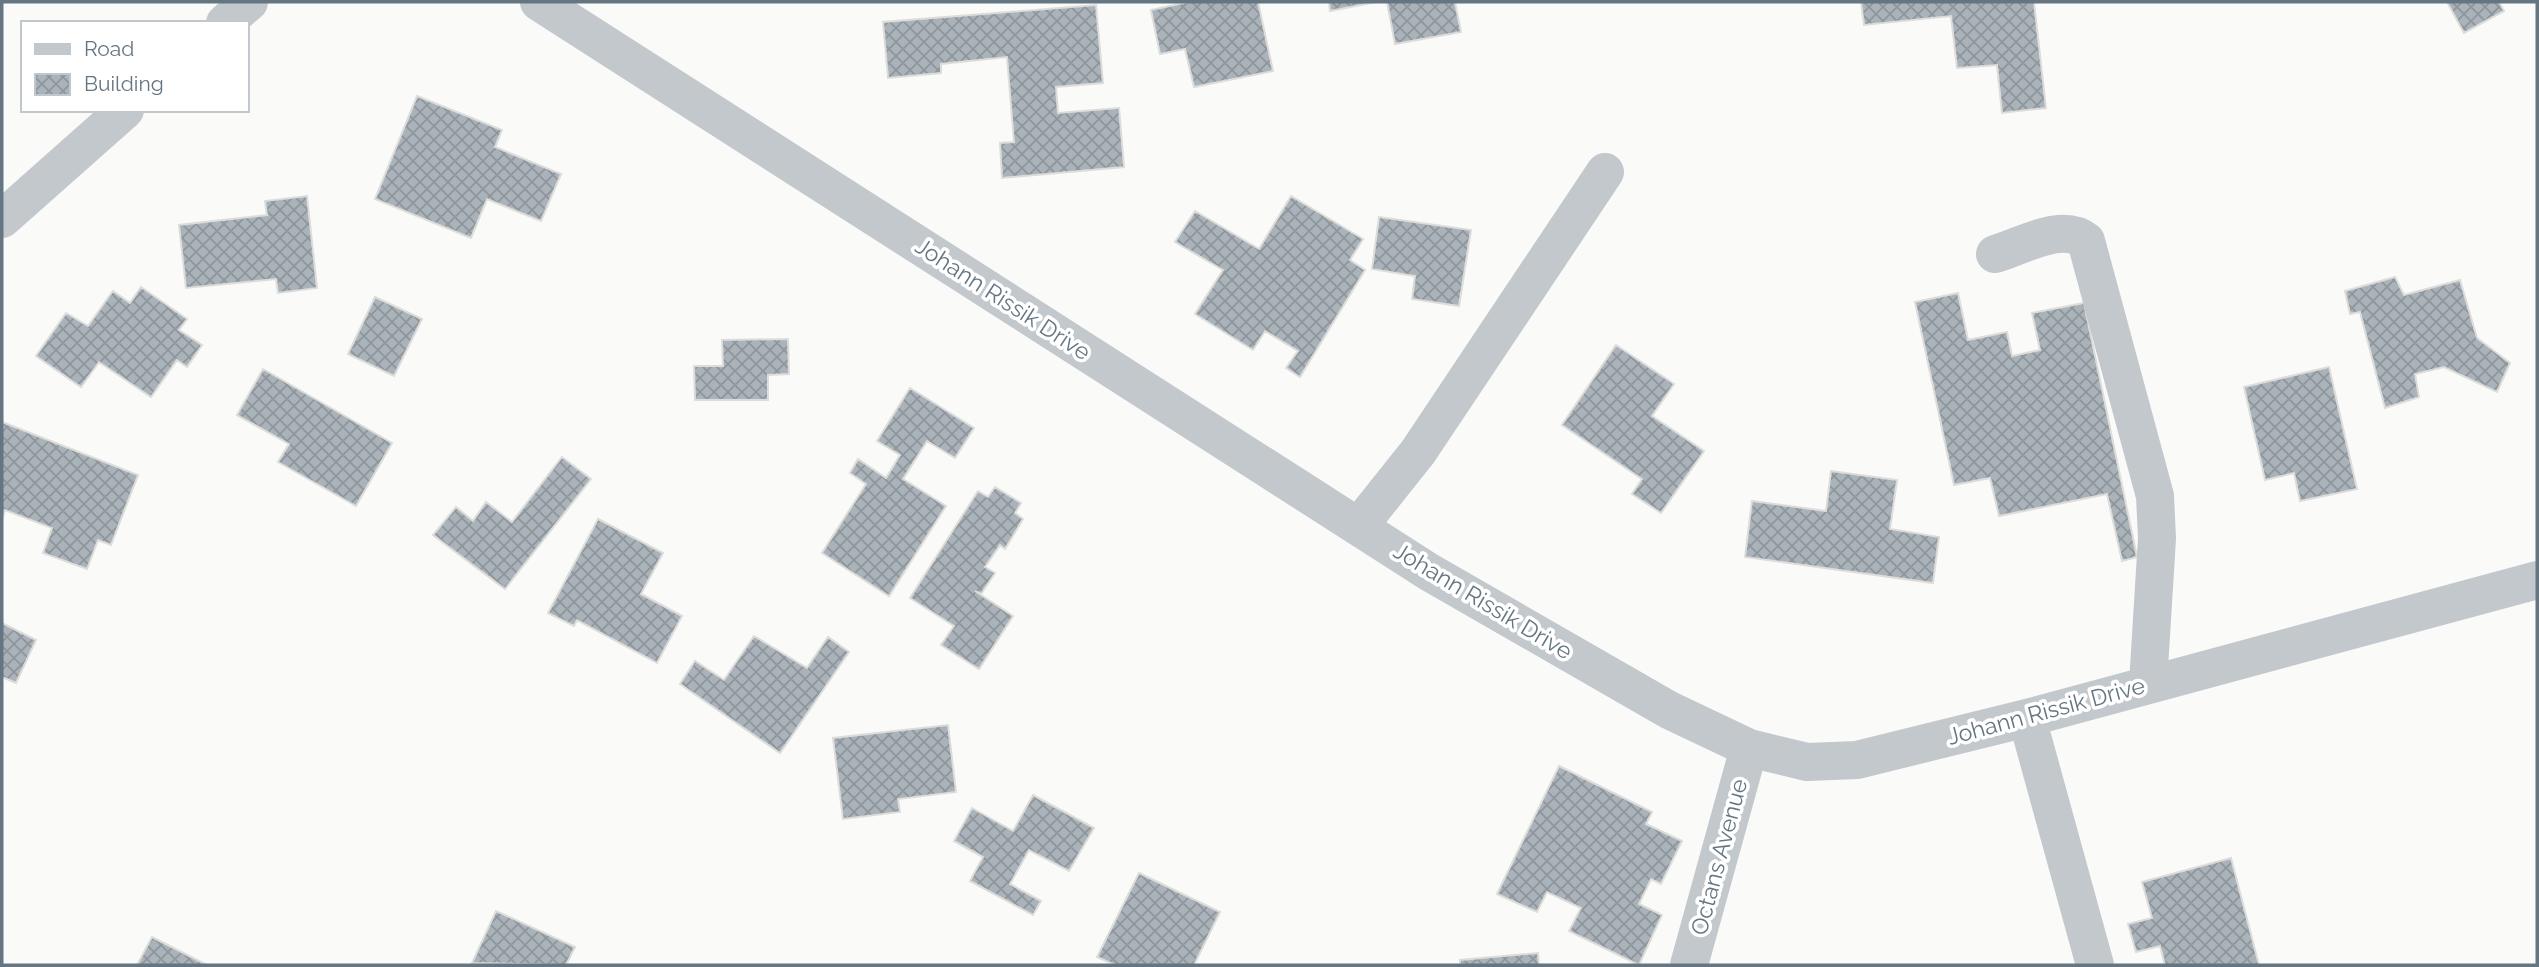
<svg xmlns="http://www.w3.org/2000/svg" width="2539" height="967" viewBox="0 0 2539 967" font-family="Raleway,sans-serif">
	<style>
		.building { fill: url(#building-cross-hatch); stroke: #dcdcda; stroke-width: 2 }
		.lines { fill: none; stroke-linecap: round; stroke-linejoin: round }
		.street { stroke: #c3c8cc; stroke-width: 38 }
		.labels { text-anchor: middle; stroke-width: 7; stroke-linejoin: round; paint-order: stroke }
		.street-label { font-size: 23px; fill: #657683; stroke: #fff }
	</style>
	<defs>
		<pattern id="building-cross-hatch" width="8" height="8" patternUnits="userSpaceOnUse" patternTransform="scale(1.75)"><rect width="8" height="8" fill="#aab3b9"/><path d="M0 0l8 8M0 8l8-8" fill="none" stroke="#8e969c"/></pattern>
	</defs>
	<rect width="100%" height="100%" fill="#fafaf8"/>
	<path class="building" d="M 1188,2 L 1258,2 L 1273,71 L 1194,87 L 1185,49 L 1160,54 L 1151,10 Z
		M 1329,2 L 1376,2 L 1330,11 Z
		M 1387,2 L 1455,2 L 1461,32 L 1395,44 Z
		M 1861,2 L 2034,2 L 2046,108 L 2002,113 L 1997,65 L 1957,68 L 1951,16 L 1864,25 Z
		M 2447,2 L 2499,2 L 2504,11 L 2464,33 Z
		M 1096,5 L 1103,83 L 1056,87 L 1058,113 L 1119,108 L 1124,167 L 1002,178 L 1000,143 L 1014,142 L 1007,57 L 941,64 L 941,73 L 888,78 L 883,22 Z
		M 417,96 L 502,130 L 495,147 L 561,174 L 541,221 L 487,199 L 471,238 L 375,199 Z
		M 307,196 L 317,288 L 278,293 L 276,279 L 186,288 L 179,225 L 267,215 L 265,201 Z
		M 1291,196 L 1363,239 L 1350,260 L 1365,270 L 1300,377 L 1286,368 L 1298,351 L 1265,331 L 1253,350 L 1195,314 L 1223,270 L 1175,242 L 1195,211 L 1259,249 Z
		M 1379,217 L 1471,230 L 1459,306 L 1412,299 L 1415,276 L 1372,269 Z
		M 2395,277 L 2404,295 L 2460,280 L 2477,338 L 2510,363 L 2497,392 L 2444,367 L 2415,374 L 2419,397 L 2385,408 L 2360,312 L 2350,314 L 2345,291 Z
		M 141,287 L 187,319 L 179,330 L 202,345 L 187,367 L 177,360 L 151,397 L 99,362 L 81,387 L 36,356 L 66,313 L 88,326 L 113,291 L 130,303 Z
		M 1958,293 L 1968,340 L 2007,332 L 2012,356 L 2040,350 L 2032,313 L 2084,303 L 2137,557 L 2122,561 L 2107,494 L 1999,516 L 1990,478 L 1954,485 L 1915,302 Z
		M 375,297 L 422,319 L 394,376 L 348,354 Z
		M 788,339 L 789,374 L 768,375 L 768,400 L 695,400 L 694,366 L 723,366 L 722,340 Z
		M 1616,345 L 1674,384 L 1652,416 L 1704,451 L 1661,513 L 1632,494 L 1642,479 L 1562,425 Z
		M 2329,367 L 2357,489 L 2300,501 L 2294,473 L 2265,480 L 2244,387 Z
		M 263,369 L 392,443 L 356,506 L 278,462 L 289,444 L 237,415 Z
		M 910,388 L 974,428 L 955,458 L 927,441 L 903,479 L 946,506 L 889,596 L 822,553 L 866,484 L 850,473 L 858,459 L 886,478 L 900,455 L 877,441 Z
		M 2,422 L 138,475 L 111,545 L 98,540 L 87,569 L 43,553 L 52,528 L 5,510 L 2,519 Z
		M 562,457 L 591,479 L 505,589 L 433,535 L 456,507 L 473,521 L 486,502 L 512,522 Z
		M 1831,471 L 1897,480 L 1890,529 L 1939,537 L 1933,583 L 1745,557 L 1752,501 L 1826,511 Z
		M 995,487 L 1021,503 L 1015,513 L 1023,519 L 1005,549 L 1000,545 L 985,567 L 995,573 L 981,594 L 975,591 L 1013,616 L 979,669 L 941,645 L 954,626 L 910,598 L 978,491 L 988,497 Z
		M 598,519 L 663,553 L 641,594 L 682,616 L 657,663 L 577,620 L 574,626 L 548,613 Z
		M 2,623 L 36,640 L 16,683 L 2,677 Z
		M 754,636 L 807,668 L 828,637 L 849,652 L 780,753 L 680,684 L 695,661 L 724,680 Z
		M 948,725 L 956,792 L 898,799 L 900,812 L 843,819 L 833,738 Z
		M 1559,766 L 1652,812 L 1646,824 L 1682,841 L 1661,884 L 1651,879 L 1639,904 L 1662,915 L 1639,965 L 1569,931 L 1581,908 L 1547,892 L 1537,912 L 1497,894 Z
		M 1033,795 L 1094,828 L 1069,871 L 1029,850 L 1010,884 L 1041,901 L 1033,915 L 970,881 L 983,857 L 954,841 L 972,808 L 1013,831 Z
		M 2231,858 L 2259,965 L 2165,965 L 2160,946 L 2136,952 L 2128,924 L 2152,918 L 2142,882 Z
		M 1139,873 L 1220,912 L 1194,965 L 1115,965 L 1097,957 Z
		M 496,911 L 575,947 L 566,965 L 472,963 Z
		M 152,937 L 207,965 L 137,965 Z
		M 1538,953 L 1539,965 L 1460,965 L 1460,960 Z"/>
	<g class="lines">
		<path class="street" d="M 539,2 L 1429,572 L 1669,710 L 1749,748 L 1807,762 L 1857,760 L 2027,718 L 2537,580
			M 225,23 L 249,2
			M 2,219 L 125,110
			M 1995,254 C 2022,246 2062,222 2086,241 L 2155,496 L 2157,538 L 2148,684
			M 1359,526 L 1418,452 L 1605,172
			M 2027,718 L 2095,965
			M 1689,965 L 1749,748"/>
	</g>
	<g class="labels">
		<g class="street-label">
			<text transform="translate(1003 299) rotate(33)" y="8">Johann Rissik Drive</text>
			<text transform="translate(1483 601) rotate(31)" y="8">Johann Rissik Drive</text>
			<text transform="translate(2046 711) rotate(-15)" y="8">Johann Rissik Drive</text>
			<text transform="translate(1719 857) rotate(-75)" y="8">Octans Avenue</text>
		</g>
	</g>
	<rect width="2539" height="967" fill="none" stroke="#657683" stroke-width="7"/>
	<rect x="21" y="21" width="228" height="91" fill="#ffffff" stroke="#c1c8cd" stroke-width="2"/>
	<rect x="35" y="44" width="35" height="10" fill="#c3c8cc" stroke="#c1c8cd" stroke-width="2"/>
	<text x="84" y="56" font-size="21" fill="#657683">Road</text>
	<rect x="35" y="74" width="35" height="21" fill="url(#building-cross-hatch)" stroke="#c1c8cd" stroke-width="2"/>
	<text x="84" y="91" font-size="21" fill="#657683">Building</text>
</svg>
